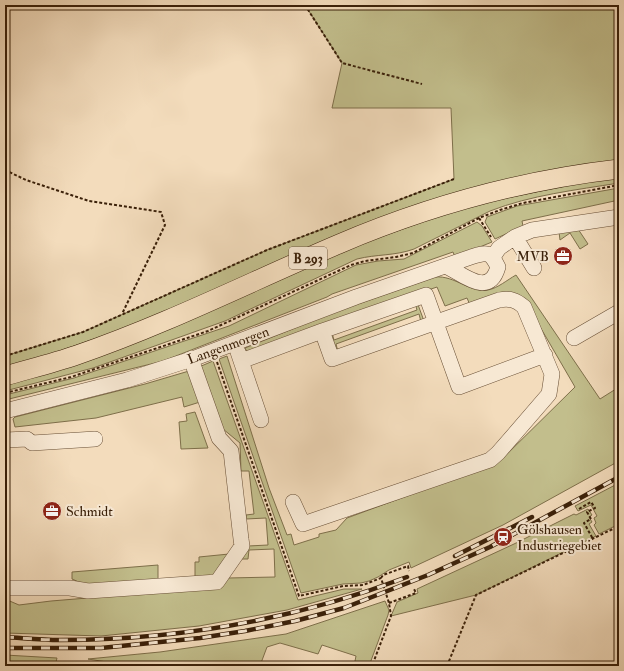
<svg xmlns="http://www.w3.org/2000/svg" width="624" height="671" viewBox="0 0 624 671" font-family="'IM FELL Double Pica',serif">
	<style>
		.green { fill: #c2be8c; stroke: #7e6f4a }
		.lines { fill: none; stroke-linecap: round; stroke-linejoin: round }
		.minor-casing { stroke: #684f36; stroke-width: 16 }
		.major-casing { stroke: #3a2009; stroke-width: 20 }
		.path { stroke: #3a2009; stroke-width: 2; stroke-dasharray: 3 2; stroke-linecap: butt }
		.minor { stroke: #f7e8d3; stroke-width: 15 }
		.major { stroke: #f3dcbc; stroke-width: 19 }
		.rail-casing { stroke: #3a2009; stroke-width: 4.5 }
		.rail { stroke: #f7e8d3; stroke-width: 3; stroke-dasharray: 9; stroke-linecap: butt }
		.labels { text-anchor: middle; stroke-width: 4; stroke-linejoin: round; paint-order: stroke }
		.shield { fill: #f7e8d3; stroke: #735c46; stroke-width: 1 }
		.shield-label { font-size: 13px; font-weight: bold; fill: #3a2009 }
		.poi-label { font-size: 14px; fill: #3a2009; stroke: #f7e8d3; text-anchor: start }
		.street-label { font-size: 14px; fill: #3a2009; stroke: #f7e8d3 }
	</style>
	<rect width="100%" height="100%" fill="#f3dcbc"/>
	<filter id="stains"><feTurbulence type="fractalNoise" baseFrequency=".005" numOctaves="4"/><feColorMatrix values="0 0 0 0 .2 0 0 0 0 .09 0 0 0 0 .02 0 0 0 .5 -.17"/></filter>
	<radialGradient id="worn" r=".72"><stop offset=".6" stop-color="#630" stop-opacity="0"/><stop offset="1" stop-color="#630" stop-opacity=".3"/></radialGradient>
	<path class="green" d="M 305,5 L 619,5 L 619,162 L 537,175 L 143,322 L 5,370 L 5,356 L 83,332 L 267,250 L 454,179 L 451,108 L 332,108 L 342,63 Z
		M 619,175 L 619,183 C 576,190 531,195 490,211 L 414,249 C 395,256 377,254 357,259 L 225,321 L 93,368 L 5,391 L 5,383 L 338,252 L 467,206 Z
		M 619,188 L 619,200 L 522,221 L 523,226 L 495,239 L 485,222 L 487,217 L 517,206 Z
		M 477,222 L 482,226 L 492,242 L 455,257 L 453,252 L 332,294 L 327,297 L 163,361 L 5,400 L 5,395 L 74,378 L 229,326 L 356,265 L 378,261 L 404,259 Z
		M 578,229 L 588,244 L 580,249 L 570,233 L 560,240 L 559,232 Z
		M 516,275 L 600,399 L 619,387 L 619,461 L 503,525 L 411,568 L 409,562 L 389,570 L 378,577 L 369,581 L 361,583 L 343,584 L 301,593 L 219,359 L 227,356 L 269,488 L 287,535 L 291,534 L 294,545 L 319,537 L 319,534 L 336,530 L 347,518 L 499,462 L 575,387 L 525,301 L 470,305 L 467,298 L 445,306 L 437,287 L 247,352 L 245,348 L 332,313 L 435,277 C 455,275 471,294 488,290 C 498,288 507,280 516,275 Z
		M 417,302 L 424,321 L 421,322 L 419,314 L 336,344 L 338,352 L 336,353 L 329,334 L 332,333 L 334,340 L 417,310 L 415,303 Z
		M 213,361 L 298,600 L 344,589 L 362,589 L 287,610 L 199,626 L 101,636 L 5,633 L 5,599 L 19,605 L 51,601 L 221,587 L 228,578 L 275,577 L 274,549 L 249,550 L 248,559 L 240,559 L 248,546 L 268,545 L 266,518 L 246,519 L 246,515 L 254,514 L 249,471 L 241,471 L 240,443 L 223,429 L 199,367 Z
		M 189,371 L 200,402 L 184,407 L 182,397 L 96,418 L 15,427 L 13,419 L 15,417 L 145,384 Z
		M 195,412 L 208,448 L 181,449 L 179,422 L 187,421 L 186,414 Z
		M 619,483 L 619,524 L 599,534 L 594,525 L 596,523 L 594,518 L 597,516 L 591,505 L 578,511 L 575,506 Z
		M 588,509 L 592,515 L 589,517 L 592,522 L 589,524 L 596,536 L 476,595 L 391,616 L 397,602 L 418,593 L 417,589 L 514,544 L 574,514 L 576,515 Z
		M 229,554 L 212,578 L 195,580 L 195,562 L 199,562 L 199,557 Z
		M 158,565 L 158,584 L 88,586 L 72,579 L 72,572 Z
		M 385,601 L 389,610 L 388,615 L 369,666 L 354,666 L 356,656 L 322,645 L 318,654 L 280,643 L 267,647 L 261,663 L 252,664 L 250,666 L 204,666 L 192,664 L 191,666 L 132,666 L 88,659 L 160,652 L 286,634 Z
		M 5,655 L 57,658 L 55,666 L 5,666 Z"/>
	<g class="lines">
		<g class="minor-casing">
			<path id="minor" d="M 515,237 L 532,230 L 619,217
				M 493,257 L 499,248 L 515,237 L 534,268
				M 322,331 L 426,295 L 459,387 L 545,355
				M 574,338 L 619,312
				M 238,352 L 261,420
				M 241,361 L 322,331 L 332,359 L 499,300 C 510,298 516,300 524,307 L 552,374 L 549,394 L 498,453 L 490,460 L 303,524 L 293,502
				M 5,411 L 127,380 L 195,358 L 356,297 L 471,257 C 487,252 490,251 498,267 C 489,298 464,275 446,266
				M 6,440 L 27,439 L 32,443 L 95,439
				M 5,588 L 70,588 L 88,591 L 217,582 L 242,546 L 241,539 L 231,451 L 219,438 L 191,359"/>
		</g>
		<g class="major-casing">
			<path id="major" d="M 5,376 C 29,369 54,363 77,355 C 167,324 252,281 339,244 C 428,206 523,180 619,169"/>
		</g>
		<path class="path" d="M 305,5 L 342,63 L 422,84
			M 5,170 L 26,180 L 89,201 L 161,212 L 165,225 L 122,314
			M 479,218 L 491,237
			M 5,356 L 83,332 L 267,250 L 454,179
			M 217,362 L 299,596 L 343,586 L 363,585 L 381,578 L 389,603 L 391,616 L 372,666
			M 5,393 L 71,377 L 208,331 L 351,265 L 365,261 L 396,257 L 413,253 L 479,218 L 500,210 L 523,203 L 619,185
			M 579,509 L 591,502 L 595,508 L 587,512 L 591,519 L 584,523 L 593,539
			M 381,578 L 383,575 L 408,566 L 409,571
			M 389,603 L 416,593 L 414,589
			M 447,666 L 476,595 L 619,526"/>
		<use href="#minor" class="minor"/>
		<use href="#major" class="major"/>
		<g class="rail-casing">
			<path id="rail" d="M 455,556 L 532,517
				M 5,637 C 23,638 41,640 60,640 C 178,640 297,619 407,577
				M 5,648 L 101,648 L 200,638 L 245,631 L 295,621 L 344,608 L 428,575 L 490,547 L 619,477"/>
		</g>
		<use href="#rail" class="rail"/>
	</g>
	<defs>
		<g id="office-disc" transform="scale(1)"><circle r="9.5" fill="#8f2418" stroke="#f7e8d3"/><path d="M-6-3h4V-5.5h4V-3h4V5H-6ZM-1-4.5V-3h2v-1.5ZM-6 0V1H6V0Z" fill="#fff"/></g>
		<g id="station-disc" transform="scale(1)"><circle r="9.5" fill="#8f2418" stroke="#f7e8d3"/><path d="M-3-6H3Q5-6 5-4V2Q5 4 3 4L4.5 6H3L1.5 4h-3L-3 6H-4.5L-3 4Q-5 4-5 2V-4Q-5-6-3-6ZM-3.5-4v3h7v-3ZM-3.5 1v1.5H-2V1ZM2 1v1.5H3.5V1Z" fill="#fff"/></g>
	</defs>
	<g fill-rule="evenodd">
		<use href="#office-disc" x="563" y="256"/>
		<use href="#office-disc" x="52" y="511"/>
		<use href="#station-disc" x="503" y="537"/>
	</g>
	<g class="labels">
		<rect class="shield" x="289" y="247" width="38" height="22" rx="3"/>
		<g class="shield-label">
			<text x="308" y="263">B 293</text>
		</g>
		<g class="poi-label">
			<text x="549" y="261" text-anchor="end">MVB</text>
			<text x="66" y="516">Schmidt</text>
			<text x="517" y="534">Gölshausen<tspan x="517" dy="16">Industriegebiet</tspan></text>
		</g>
		<g class="street-label">
			<text transform="translate(228 345) rotate(-20)" y="5">Langenmorgen</text>
		</g>
	</g>
	<rect width="624" height="671" fill="none" stroke="#f3dcbc" stroke-width="20"/>
	<rect x="6" y="6" width="612" height="659" fill="none" stroke="#3a2009" stroke-width="2"/>
	<rect x="10" y="10" width="604" height="651" fill="none" stroke="#3a2009"/>
	<rect width="100%" height="100%" filter="url(#stains)"/>
	<rect width="100%" height="100%" fill="url(#worn)"/>
</svg>
